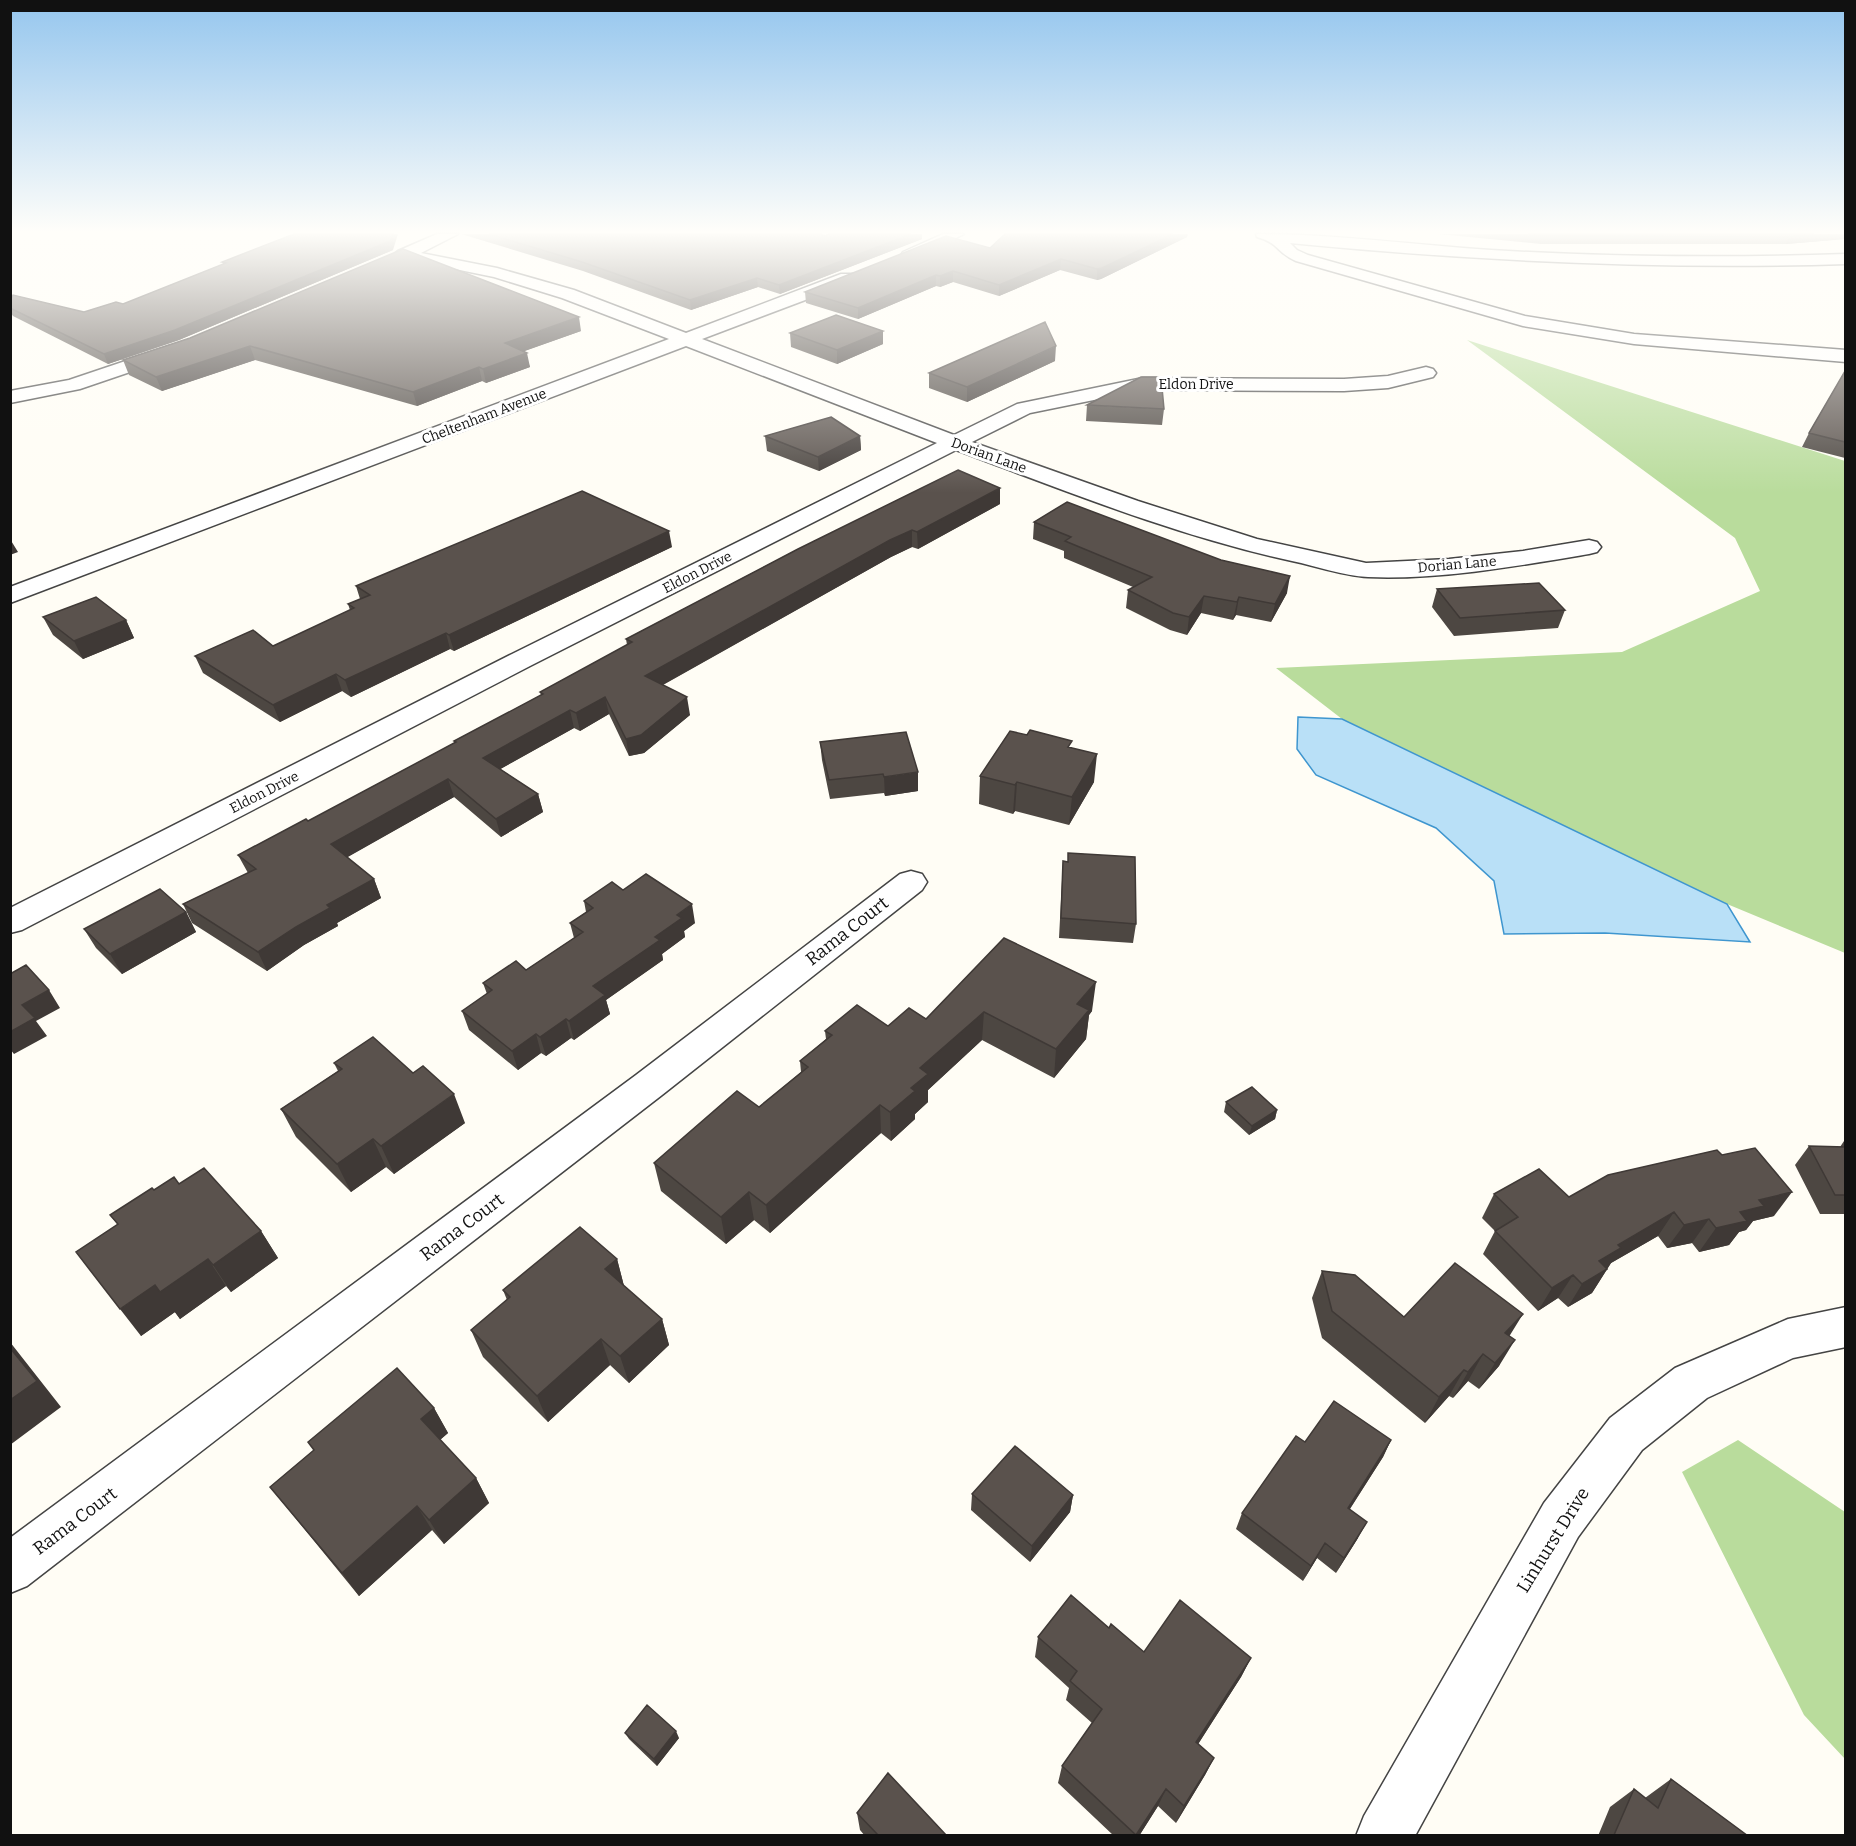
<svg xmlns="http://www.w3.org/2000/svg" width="1856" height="1846" viewBox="0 0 1856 1846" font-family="Bitter,serif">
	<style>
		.forest { fill: #b9dc9c }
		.water { fill: #b9e0f7; stroke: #3f96cf; stroke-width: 1.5 }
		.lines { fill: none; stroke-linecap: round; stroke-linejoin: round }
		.minor-casing { stroke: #444; stroke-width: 3 }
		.minor { fill: #fff; fill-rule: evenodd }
		.wall { fill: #4d4742 }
		.shaded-wall { fill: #3f3936 }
		.building { fill: #5a524d; stroke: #3f3936; stroke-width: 1.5 }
		.labels { text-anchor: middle; stroke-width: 6; stroke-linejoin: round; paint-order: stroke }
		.far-street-label { font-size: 14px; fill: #111; stroke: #fff }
		.near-street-label { font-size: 18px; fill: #111; stroke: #fff }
	</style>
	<rect width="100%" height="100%" fill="#fffdf5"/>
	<path class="forest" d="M 1467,340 L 1845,461 L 1845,953 L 1727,904 L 1342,719 L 1276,668 L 1622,652 L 1760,591 L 1735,538 Z
		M 1738,1440 L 1845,1512 L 1845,1759 L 1804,1715 L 1682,1472 Z"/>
	<path class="water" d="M 1298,717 L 1342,719 L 1727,904 L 1750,942 L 1605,933 L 1504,934 L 1494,881 L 1436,828 L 1316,775 L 1297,749 Z"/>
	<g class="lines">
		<g class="minor-casing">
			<path id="minor" d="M 437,234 L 458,234 L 421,253 L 497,268 L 574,290 L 686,333 L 841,274 L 853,274 L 855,278 L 853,282 L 702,339 L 954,435 L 1017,404 L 1143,378 L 1344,379 L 1388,376 L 1426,367 L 1433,369 L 1436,373 L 1433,377 L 1388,388 L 1344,391 L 1143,390 L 1030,413 L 972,442 L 1138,501 L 1257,539 L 1366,563 L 1449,559 L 1523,551 L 1589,540 L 1597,542 L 1601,547 L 1597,552 L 1589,554 C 1518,566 1439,580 1368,577 C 1343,576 1316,566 1292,561 C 1177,536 1066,491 956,450 L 530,666 L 22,930 L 10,933 L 10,908 L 512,654 L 937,443 L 686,346 L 10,603 L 10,587 L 669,339 L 562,298 L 494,277 L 406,259 L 400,261 L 392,256 L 398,251 Z
				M 943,234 L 964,234 L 915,258 L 903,258 L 901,255 L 903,252 Z
				M 1256,234 C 1334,234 1413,245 1491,250 C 1609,257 1727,258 1846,254 L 1846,264 C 1660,270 1475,261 1290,243 L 1297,250 L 1308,255 L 1525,316 L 1634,334 L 1846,350 L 1846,362 L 1634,344 L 1523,326 L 1296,261 C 1277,253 1279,243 1257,237 Z
				M 170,346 L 177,348 L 179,352 L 177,356 L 80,389 L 10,403 L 10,391 L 69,380 Z
				M 911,871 L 922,874 L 927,882 L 922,890 L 662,1095 L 27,1586 L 10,1593 L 10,1538 L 636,1075 L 900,874 Z
				M 1846,1307 L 1846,1347 L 1793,1358 L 1707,1398 L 1642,1450 L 1578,1537 L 1415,1836 L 1356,1836 L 1364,1816 L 1544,1503 L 1610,1418 L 1675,1368 L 1788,1319 Z"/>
		</g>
		<use href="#minor" class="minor"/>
	</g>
	<path class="wall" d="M 461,234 L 821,234 L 825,236 L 829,234 L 922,234 L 922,239 L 780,294 L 758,287 L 691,310 L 583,271 Z
		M 1438,234 L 1845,234 L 1845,239 L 1786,244 L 1541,244 Z
		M 1187,237 L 1101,279 L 1097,280 L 1060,270 L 999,296 L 953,282 L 940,287 L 936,286 L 858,319 L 806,303 L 805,292 L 990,248 Z
		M 393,250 L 179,340 L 108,364 L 13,316 L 10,312 L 10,308 L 84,312 L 123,304 L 223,264 L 222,262 Z
		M 581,331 L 524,351 L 530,367 L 486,383 L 482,381 L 417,406 L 255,360 L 162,391 L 129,375 L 123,360 L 190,338 Z
		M 883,331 L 883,344 L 837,364 L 791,347 L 790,333 Z
		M 1055,361 L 967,402 L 929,388 L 929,373 Z
		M 1845,371 L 1845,458 L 1802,447 L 1809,433 Z
		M 1087,405 L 1164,409 L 1162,425 L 1086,421 Z
		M 765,436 L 860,436 L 861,450 L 819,471 L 767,451 Z
		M 1000,504 L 918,549 L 912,547 L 891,557 L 663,685 L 690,715 L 644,753 L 629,756 L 609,714 L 580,731 L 574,728 L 500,769 L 538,794 L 543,812 L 501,837 L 454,797 L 347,857 L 374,879 L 381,898 L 337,923 L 338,926 L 304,945 L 267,971 L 192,923 L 183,904 L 248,873 L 238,855 L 308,821 L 454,743 L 454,741 L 541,695 L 540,692 L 627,645 L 626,639 L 798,549 Z
		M 1034,522 L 1287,593 L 1271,622 L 1236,615 L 1233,620 L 1201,613 L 1187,635 L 1170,630 L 1126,608 L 1128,590 L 1133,587 L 1064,558 L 1064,551 L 1033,539 Z
		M 672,547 L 454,651 L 450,649 L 351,697 L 342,691 L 280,722 L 203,673 L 195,656 L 273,646 L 350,610 L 348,604 L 360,599 L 356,586 Z
		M 1437,589 L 1565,610 L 1558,628 L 1454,636 L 1432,607 Z
		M 43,617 L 126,620 L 134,638 L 83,659 L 53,635 Z
		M 820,742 L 918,791 L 885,796 L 884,793 L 830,799 L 822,760 Z
		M 1071,747 L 1094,782 L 1069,825 L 1015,811 L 1013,814 L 979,804 L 980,776 Z
		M 1063,861 L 1067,862 L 1136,924 L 1133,943 L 1059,938 Z
		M 623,890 L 695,923 L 684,931 L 685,937 L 662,954 L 663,960 L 606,1000 L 610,1014 L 574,1040 L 571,1038 L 546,1056 L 541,1053 L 518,1070 L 469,1030 L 462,1011 L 487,994 L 483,983 L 526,970 L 574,938 L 570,923 L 586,912 L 584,901 Z
		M 186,912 L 196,932 L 122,974 L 96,948 L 84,929 Z
		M 1004,938 L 1092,1011 L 1089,1015 L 1086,1039 L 1054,1078 L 982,1040 L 928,1090 L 928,1102 L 915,1114 L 915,1119 L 891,1141 L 881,1133 L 770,1233 L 754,1220 L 726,1244 L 661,1191 L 654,1163 L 759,1107 L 801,1072 L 800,1061 L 826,1039 L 825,1031 L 888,1026 L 926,1019 Z
		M 334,1063 L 465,1123 L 394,1174 L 386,1167 L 351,1192 L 296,1137 L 281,1109 L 338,1071 Z
		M 1226,1102 L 1277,1110 L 1275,1119 L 1249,1135 L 1224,1112 Z
		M 1844,1141 L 1845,1141 L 1845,1214 L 1820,1214 L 1795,1165 L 1809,1146 L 1840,1147 Z
		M 179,1184 L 261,1231 L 278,1258 L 231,1292 L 226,1286 L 180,1319 L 175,1312 L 141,1336 L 117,1224 L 110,1215 L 154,1190 Z
		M 1494,1194 L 1569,1197 L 1774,1216 L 1753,1221 L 1746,1230 L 1739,1232 L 1729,1245 L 1699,1252 L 1692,1243 L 1667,1248 L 1658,1236 L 1611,1263 L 1592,1293 L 1568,1307 L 1558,1298 L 1538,1311 L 1483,1254 L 1495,1231 L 1482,1218 Z
		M 617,1259 L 624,1286 L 662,1319 L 669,1345 L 629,1383 L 610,1365 L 548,1422 L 483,1357 L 471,1330 L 507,1300 L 503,1290 Z
		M 1322,1271 L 1404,1317 L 1510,1336 L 1499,1366 L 1479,1389 L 1468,1381 L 1453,1398 L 1449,1396 L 1425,1423 L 1322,1338 L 1312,1298 Z
		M 434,1408 L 448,1433 L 440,1440 L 476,1478 L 489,1503 L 444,1544 L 432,1530 L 359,1596 L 270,1487 L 314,1450 L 308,1442 Z
		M 1391,1440 L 1383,1457 L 1350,1509 L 1358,1538 L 1336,1573 L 1317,1558 L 1303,1581 L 1236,1529 L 1242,1513 L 1305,1442 Z
		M 972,1494 L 1073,1495 L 1070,1512 L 1030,1562 L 971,1510 Z
		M 1109,1628 L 1144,1652 L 1251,1658 L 1241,1677 L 1198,1744 L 1214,1758 L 1205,1775 L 1176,1823 L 1158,1806 L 1139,1836 L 1114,1836 L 1058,1783 L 1062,1766 L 1092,1723 L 1066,1700 L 1069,1688 L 1035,1657 L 1038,1637 Z
		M 625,1733 L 679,1738 L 657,1766 L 629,1739 Z
		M 1671,1779 L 1748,1836 L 1598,1836 L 1610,1807 L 1634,1789 L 1645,1798 Z
		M 857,1813 L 947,1836 L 865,1836 L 860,1830 Z"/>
	<path class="shaded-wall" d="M 393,234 L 398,234 L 393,250 L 179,340 L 108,364 L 104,354 Z
		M 911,234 L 922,234 L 922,239 L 780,294 L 779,285 Z
		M 1173,234 L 1188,234 L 1187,237 L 1101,279 L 1097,280 L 1097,269 Z
		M 1814,234 L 1845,234 L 1845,239 L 1786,244 L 1789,237 Z
		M 1061,259 L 1060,270 L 999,296 L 999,285 Z
		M 953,271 L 953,282 L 940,287 L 940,276 Z
		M 936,275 L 936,286 L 858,319 L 858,308 Z
		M 757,278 L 758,287 L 691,310 L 690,300 Z
		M 579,317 L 581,331 L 508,357 L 505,343 Z
		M 883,331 L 883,344 L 837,364 L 837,350 Z
		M 250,346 L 255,360 L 162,391 L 156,377 Z
		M 1056,346 L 1055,361 L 967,402 L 967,387 Z
		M 527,353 L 530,367 L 486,383 L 483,369 Z
		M 479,367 L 482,381 L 417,406 L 413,392 Z
		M 860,436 L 861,450 L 819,471 L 818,457 Z
		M 1000,488 L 1000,504 L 918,549 L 917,532 Z
		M 912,530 L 912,547 L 891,557 L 648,693 L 645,676 L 890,540 Z
		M 669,531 L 672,547 L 454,651 L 449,635 Z
		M 10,539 L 18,552 L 10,555 Z
		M 1290,576 L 1287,593 L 1271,622 L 1275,604 Z
		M 1204,596 L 1201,613 L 1187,635 L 1189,617 Z
		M 1239,597 L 1236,615 L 1233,620 L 1237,602 Z
		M 126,620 L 134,638 L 83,659 L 74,641 Z
		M 446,633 L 450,649 L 351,697 L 345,680 Z
		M 336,674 L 342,691 L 280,722 L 273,705 Z
		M 605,697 L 609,714 L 580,731 L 576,713 Z
		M 687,697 L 690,715 L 644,753 L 629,756 L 626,739 Z
		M 570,710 L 574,728 L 488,776 L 483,758 Z
		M 1097,754 L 1094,782 L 1069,825 L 1072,797 Z
		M 918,772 L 918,791 L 885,796 L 884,777 Z
		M 448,779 L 454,797 L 339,862 L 331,844 Z
		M 1017,782 L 1015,811 L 1013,814 L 1015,785 Z
		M 538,794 L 543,812 L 501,837 L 496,819 Z
		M 374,879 L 381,898 L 337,923 L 338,926 L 304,945 L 267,971 L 258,952 L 327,905 Z
		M 692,904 L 695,923 L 684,931 L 685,937 L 662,954 L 663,960 L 606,1000 L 610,1014 L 574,1040 L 569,1021 L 593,986 L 655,937 L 677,915 Z
		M 186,912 L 196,932 L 122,974 L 110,954 Z
		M 1096,982 L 1092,1011 L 1089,1015 L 1086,1039 L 1054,1078 L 1056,1049 L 1077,1004 Z
		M 49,990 L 60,1008 L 36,1021 L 47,1036 L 14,1054 L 10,1049 L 10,1032 L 22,1005 Z
		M 984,1012 L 982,1040 L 928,1090 L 928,1102 L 915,1114 L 915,1119 L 891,1141 L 890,1112 L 911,1088 L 920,1068 Z
		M 566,1019 L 571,1038 L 546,1056 L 540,1037 Z
		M 536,1034 L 541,1053 L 518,1070 L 512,1051 Z
		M 454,1094 L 465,1123 L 394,1174 L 381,1146 Z
		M 880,1105 L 881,1133 L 770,1233 L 766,1205 Z
		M 1277,1110 L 1275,1119 L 1249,1135 L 1252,1126 Z
		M 373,1139 L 386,1167 L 351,1192 L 337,1164 Z
		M 749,1192 L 754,1220 L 726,1244 L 721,1217 Z
		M 1792,1192 L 1774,1216 L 1753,1221 L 1746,1230 L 1739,1232 L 1729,1245 L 1699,1252 L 1716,1228 L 1759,1200 Z
		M 1674,1212 L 1658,1236 L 1611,1263 L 1592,1293 L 1568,1307 L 1582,1284 L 1599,1261 L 1618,1245 Z
		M 1709,1219 L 1692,1243 L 1667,1248 L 1684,1225 Z
		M 261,1231 L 278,1258 L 231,1292 L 213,1265 Z
		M 208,1259 L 226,1286 L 180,1319 L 160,1292 Z
		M 617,1259 L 624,1286 L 605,1269 Z
		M 1573,1275 L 1558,1298 L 1538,1311 L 1552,1288 Z
		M 155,1285 L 175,1312 L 141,1336 L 120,1309 Z
		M 1523,1314 L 1507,1340 L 1505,1333 Z
		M 662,1319 L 669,1345 L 629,1383 L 620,1356 Z
		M 601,1339 L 610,1365 L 548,1422 L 537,1396 Z
		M 1515,1340 L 1499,1366 L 1479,1389 L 1495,1363 Z
		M 10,1342 L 61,1407 L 10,1445 Z
		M 1483,1354 L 1468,1381 L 1453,1398 L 1468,1372 Z
		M 1464,1370 L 1449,1396 L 1425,1423 L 1439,1397 Z
		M 434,1408 L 448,1433 L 435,1444 L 421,1419 Z
		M 1391,1440 L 1383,1457 L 1340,1524 L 1348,1508 Z
		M 476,1478 L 489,1503 L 444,1544 L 429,1520 Z
		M 1073,1495 L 1070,1512 L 1030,1562 L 1032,1546 Z
		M 417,1506 L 432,1530 L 359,1596 L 342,1573 Z
		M 1367,1522 L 1358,1538 L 1336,1573 L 1344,1558 Z
		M 1325,1543 L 1317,1558 L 1303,1581 L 1311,1566 Z
		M 1251,1658 L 1241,1677 L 1188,1760 L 1196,1742 Z
		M 676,1731 L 679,1738 L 657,1766 L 654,1759 Z
		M 1214,1758 L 1205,1775 L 1176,1823 L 1184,1806 Z
		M 1166,1789 L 1158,1806 L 1139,1836 L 1136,1836 Z"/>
	<path class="building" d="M 294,234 L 393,234 L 390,241 L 175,330 L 104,354 L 10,308 L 10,301 L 13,295 L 84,312 L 116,302 L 123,304 L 226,263 L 222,262 Z
		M 489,234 L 821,234 L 825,236 L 829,234 L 911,234 L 779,285 L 757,278 L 690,300 L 582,262 Z
		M 1005,234 L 1173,234 L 1102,268 L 1097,269 L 1061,259 L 999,285 L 953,271 L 940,276 L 936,275 L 858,308 L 805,292 L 946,236 L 990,248 Z
		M 1528,234 L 1814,234 L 1789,237 L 1543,236 Z
		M 403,249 L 579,317 L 505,343 L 527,353 L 483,369 L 479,367 L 413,392 L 250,346 L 156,377 L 123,360 L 190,338 Z
		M 836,315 L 883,331 L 837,350 L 790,333 Z
		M 1045,322 L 1056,346 L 967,387 L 929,373 Z
		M 1845,371 L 1845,442 L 1809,433 Z
		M 1141,377 L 1161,377 L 1164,409 L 1087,405 Z
		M 831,417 L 860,436 L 818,457 L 765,436 Z
		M 958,470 L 1000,488 L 917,532 L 912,530 L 890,540 L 645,676 L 687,697 L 641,735 L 626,739 L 605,697 L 576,713 L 570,710 L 483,758 L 538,794 L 496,819 L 448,779 L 331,844 L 374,879 L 327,905 L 330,908 L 296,927 L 258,952 L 183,904 L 256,869 L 238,855 L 306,819 L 308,821 L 456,742 L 454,741 L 543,694 L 540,692 L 632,642 L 626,639 L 798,549 Z
		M 582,491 L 669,531 L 449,635 L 446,633 L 345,680 L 336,674 L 273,705 L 195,656 L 253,630 L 273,646 L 354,608 L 348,604 L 370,595 L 356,586 Z
		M 1067,502 L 1221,560 L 1290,576 L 1275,604 L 1239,597 L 1237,602 L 1204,596 L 1189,617 L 1173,613 L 1128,590 L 1152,577 L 1065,541 L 1071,537 L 1034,522 Z
		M 1539,583 L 1565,610 L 1460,618 L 1437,589 Z
		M 96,597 L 126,620 L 74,641 L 43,617 Z
		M 1030,730 L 1072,741 L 1068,747 L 1097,754 L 1072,797 L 1017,782 L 1015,785 L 980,776 L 1010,731 L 1027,735 Z
		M 906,732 L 918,772 L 884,777 L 883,774 L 829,780 L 820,742 Z
		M 1068,853 L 1135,857 L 1136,924 L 1061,918 L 1063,861 L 1068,862 Z
		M 646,874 L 692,904 L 677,915 L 682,918 L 655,937 L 660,940 L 593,986 L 605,995 L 569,1021 L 566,1019 L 540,1037 L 536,1034 L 512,1051 L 462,1011 L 492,990 L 483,983 L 516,961 L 526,970 L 583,932 L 570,923 L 593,908 L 584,901 L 612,882 L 623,890 Z
		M 160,889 L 186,912 L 110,954 L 84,929 Z
		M 1004,938 L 1096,982 L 1077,1004 L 1089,1010 L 1056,1049 L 984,1012 L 920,1068 L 928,1074 L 911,1088 L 915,1091 L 890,1112 L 880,1105 L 766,1205 L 749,1192 L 721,1217 L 654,1163 L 737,1091 L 759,1107 L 808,1067 L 800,1061 L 832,1035 L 825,1031 L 857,1005 L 888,1026 L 909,1008 L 926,1019 Z
		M 26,965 L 49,990 L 22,1005 L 35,1018 L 10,1032 L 10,974 Z
		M 373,1037 L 413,1073 L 423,1066 L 454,1094 L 381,1146 L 373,1139 L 337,1164 L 281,1109 L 342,1069 L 334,1063 Z
		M 1252,1087 L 1277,1110 L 1252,1126 L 1226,1102 Z
		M 1809,1146 L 1845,1147 L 1845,1195 L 1835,1195 Z
		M 1755,1148 L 1792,1192 L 1759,1200 L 1764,1206 L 1740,1212 L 1747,1221 L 1716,1228 L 1709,1219 L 1684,1225 L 1674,1212 L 1618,1245 L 1621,1248 L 1599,1261 L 1607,1269 L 1582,1284 L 1573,1275 L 1552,1288 L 1495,1231 L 1518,1217 L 1494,1194 L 1539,1169 L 1569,1197 L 1608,1175 L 1717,1150 L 1722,1155 Z
		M 204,1168 L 261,1231 L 213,1265 L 208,1259 L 160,1292 L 155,1285 L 120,1309 L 76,1252 L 118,1224 L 110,1215 L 152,1188 L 154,1190 L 174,1177 L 179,1184 Z
		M 580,1227 L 617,1259 L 605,1269 L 662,1319 L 620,1356 L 601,1339 L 537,1396 L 471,1330 L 510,1297 L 503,1290 Z
		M 1455,1263 L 1523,1314 L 1505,1333 L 1515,1340 L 1495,1363 L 1483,1354 L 1468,1372 L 1464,1370 L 1439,1397 L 1332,1311 L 1322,1271 L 1355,1275 L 1404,1317 Z
		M 10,1348 L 37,1381 L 10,1400 Z
		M 397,1368 L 434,1408 L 421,1419 L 476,1478 L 429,1520 L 417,1506 L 342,1573 L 270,1487 L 314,1450 L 308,1442 Z
		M 1334,1401 L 1391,1440 L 1348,1508 L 1367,1522 L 1344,1558 L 1325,1543 L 1311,1566 L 1242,1513 L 1296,1436 L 1305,1442 Z
		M 1015,1446 L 1073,1495 L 1032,1546 L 972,1494 Z
		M 1071,1595 L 1109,1628 L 1111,1624 L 1144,1652 L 1180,1600 L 1251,1658 L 1196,1742 L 1214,1758 L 1184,1806 L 1166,1789 L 1136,1835 L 1062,1766 L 1102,1709 L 1070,1681 L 1077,1671 L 1038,1637 Z
		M 647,1705 L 676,1731 L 654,1759 L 625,1733 Z
		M 888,1773 L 947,1836 L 879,1836 L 857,1813 Z
		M 1671,1779 L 1748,1836 L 1614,1835 L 1634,1789 L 1658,1808 Z"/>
	<linearGradient id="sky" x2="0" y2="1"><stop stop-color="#95c6ee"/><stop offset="0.47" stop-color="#fffefa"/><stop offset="1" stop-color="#fffefa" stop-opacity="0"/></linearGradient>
	<rect width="1856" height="493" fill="url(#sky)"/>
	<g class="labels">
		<g class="far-street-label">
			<text x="1196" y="389">Eldon Drive</text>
			<text transform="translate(484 416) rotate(-21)" y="5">Cheltenham Avenue</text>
			<text transform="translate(989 455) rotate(20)" y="5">Dorian Lane</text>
			<text transform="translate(1457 564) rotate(-5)" y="5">Dorian Lane</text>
			<text transform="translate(697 572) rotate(-27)" y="5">Eldon Drive</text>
			<text transform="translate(264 792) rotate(-27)" y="5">Eldon Drive</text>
		</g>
		<g class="near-street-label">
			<text transform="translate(847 931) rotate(-38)" y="6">Rama Court</text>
			<text transform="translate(462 1227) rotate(-37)" y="6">Rama Court</text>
			<text transform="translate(75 1521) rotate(-37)" y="6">Rama Court</text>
			<text transform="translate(1553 1540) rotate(-58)" y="6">Linhurst Drive</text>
		</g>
	</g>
	<rect width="1856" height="1846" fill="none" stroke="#111111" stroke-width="24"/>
</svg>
